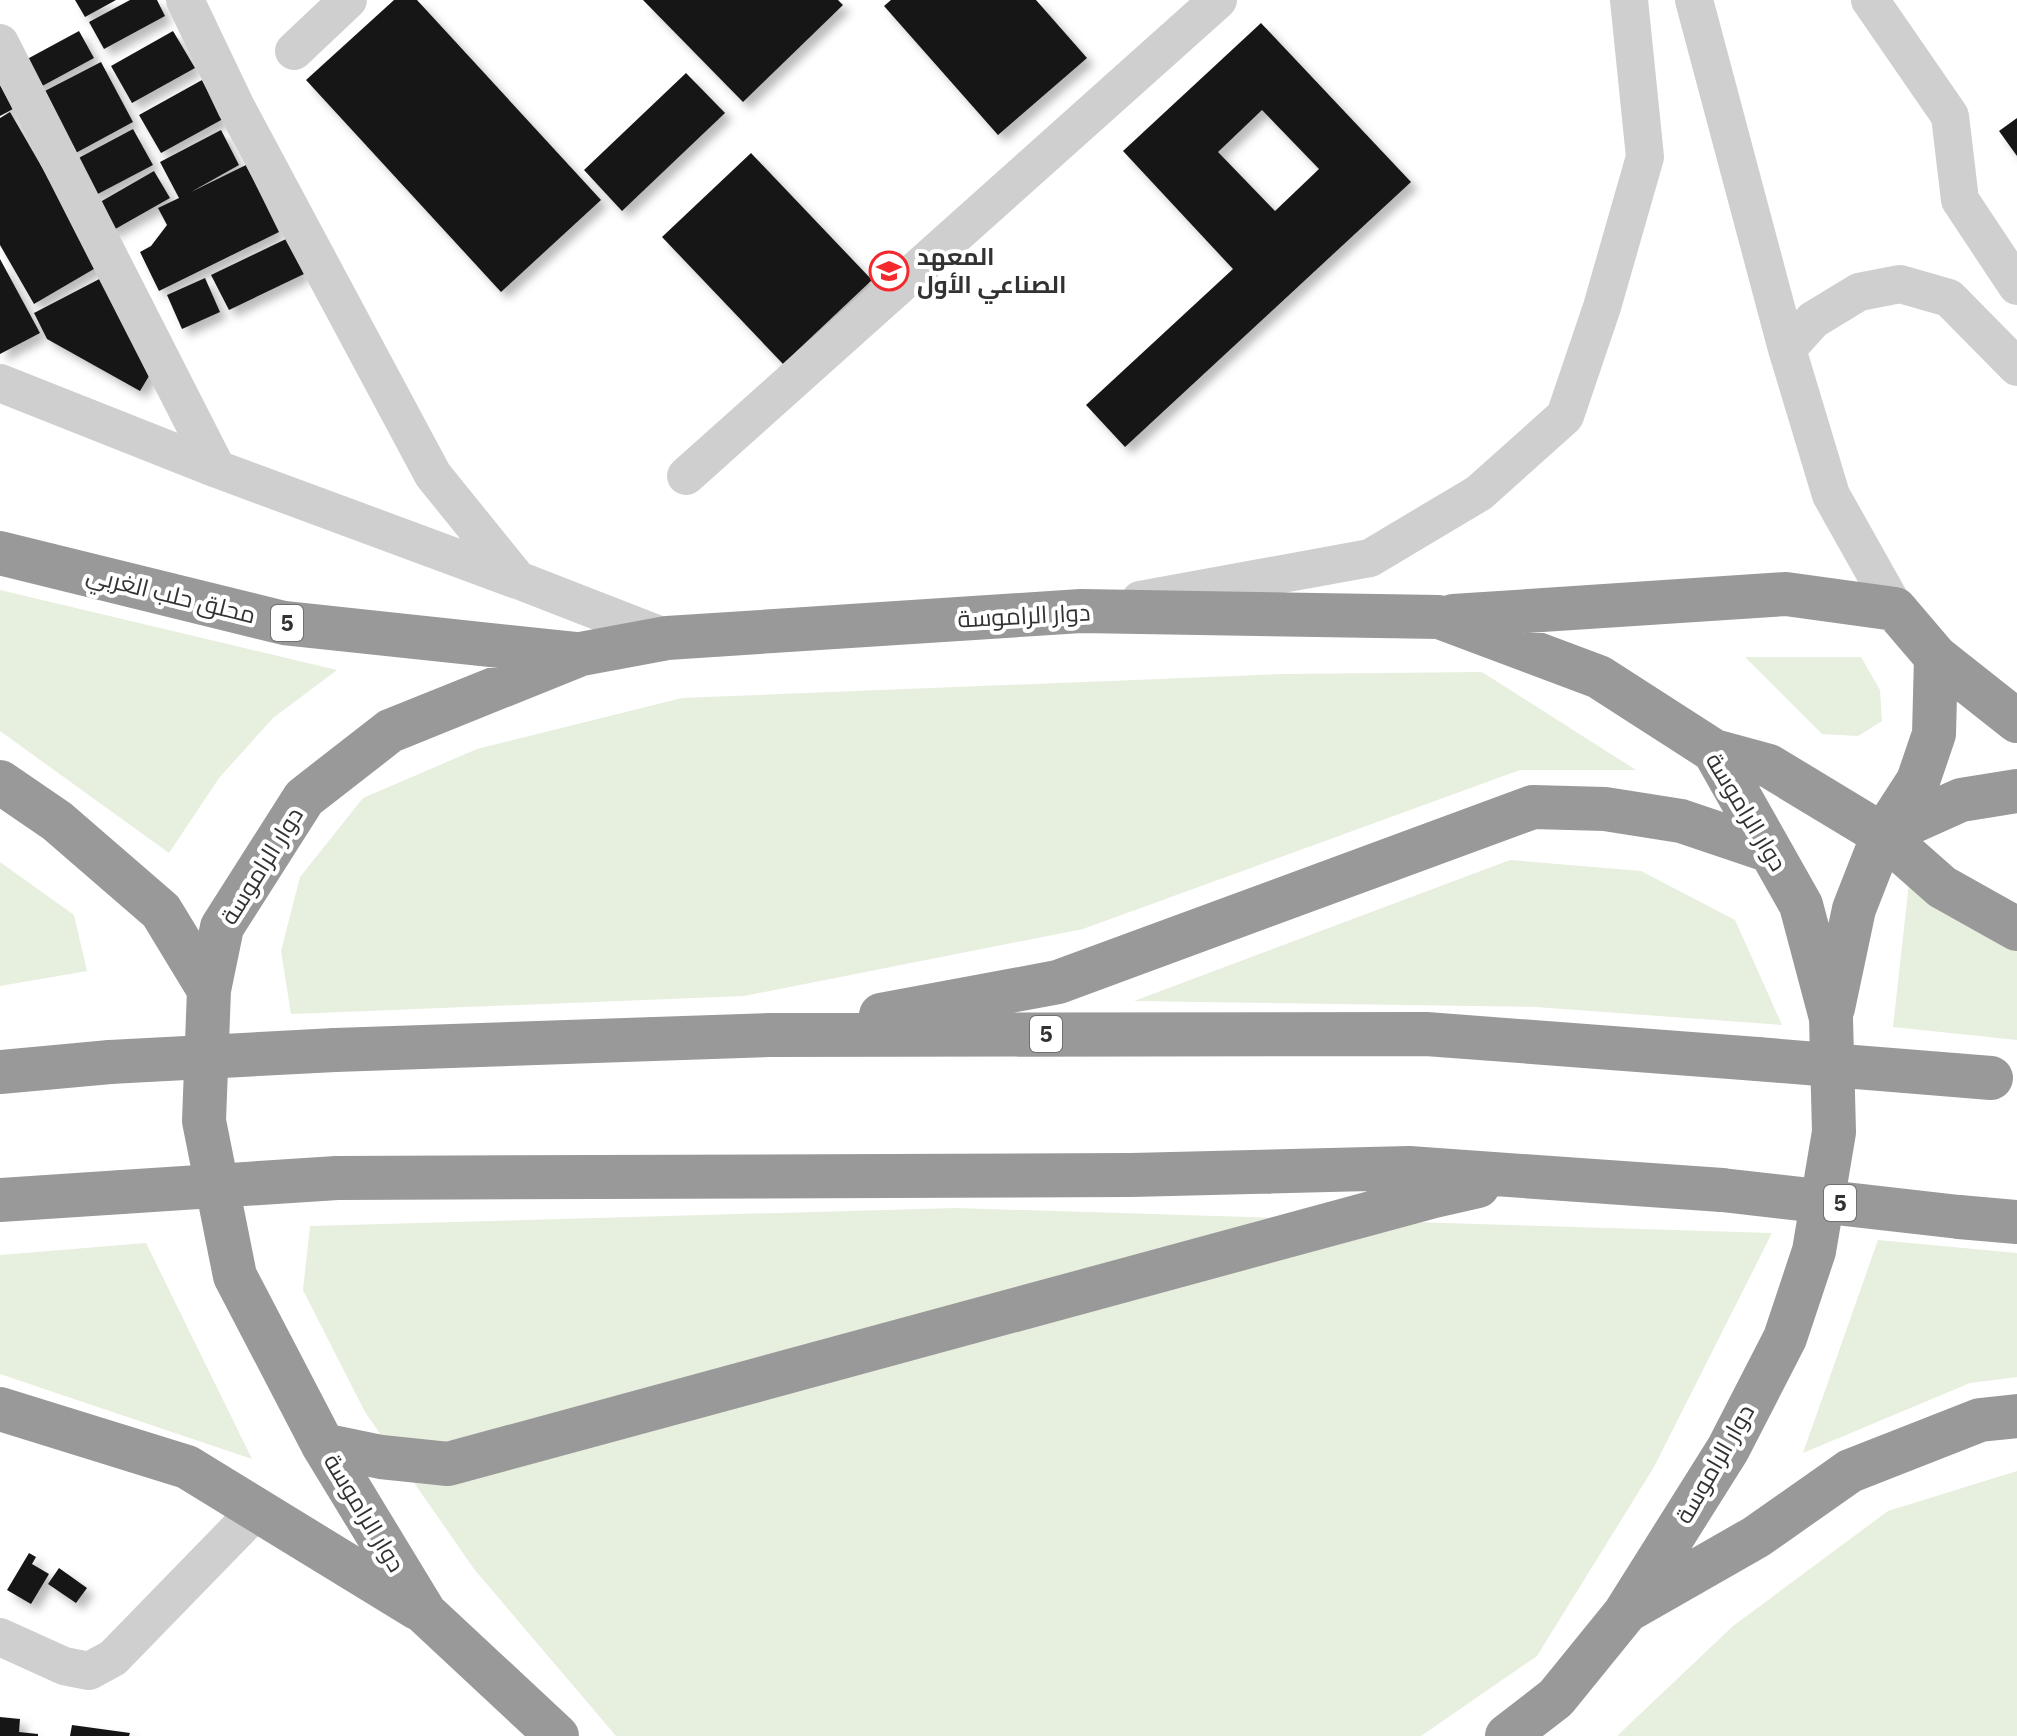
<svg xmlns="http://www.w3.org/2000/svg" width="2017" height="1736" viewBox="0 0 2017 1736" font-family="'IBM Plex Sans',Cairo,sans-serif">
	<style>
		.green { fill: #e7efdf }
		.building { fill: #191919; fill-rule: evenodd; filter: url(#shadow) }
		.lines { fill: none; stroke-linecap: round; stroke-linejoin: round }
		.minor { stroke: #cfcfcf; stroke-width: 38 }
		.highway { stroke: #999; stroke-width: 44 }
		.highway-bridge { stroke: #999; stroke-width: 44 }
		.labels { text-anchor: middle; stroke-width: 8; stroke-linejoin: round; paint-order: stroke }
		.shield { fill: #fff; stroke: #707070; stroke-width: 2 }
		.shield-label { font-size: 22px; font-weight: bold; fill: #323232 }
		.poi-label { font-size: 24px; font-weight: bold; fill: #323232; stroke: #fff; text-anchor: start }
		.street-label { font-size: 24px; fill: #323232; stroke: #fff }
	</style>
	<defs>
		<filter id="shadow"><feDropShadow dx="7" dy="7" stdDeviation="4" flood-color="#0004"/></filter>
	</defs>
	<rect width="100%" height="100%" fill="#fff"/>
	<path class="green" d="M 0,590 L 337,670 L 273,718 L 219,778 L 169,853 L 0,731 Z
		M 1745,657 L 1861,657 L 1880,690 L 1882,721 L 1858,736 L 1822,734 Z
		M 1482,672 L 1636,770 L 1520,770 L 1083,929 L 744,996 L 291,1014 L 281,951 L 300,877 L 363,798 L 477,749 L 682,698 L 1282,674 Z
		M 1510,860 L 1641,871 L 1735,920 L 1782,1025 L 1536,1007 L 1134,1001 Z
		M 0,862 L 74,915 L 87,971 L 0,986 Z
		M 1909,883 L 2017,949 L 2017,1040 L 1893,1027 Z
		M 956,1208 L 1772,1233 L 1654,1467 L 1537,1656 L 1421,1736 L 616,1736 L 474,1569 L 365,1412 L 303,1290 L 310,1226 Z
		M 1878,1240 L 2017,1253 L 2017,1377 L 1970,1383 L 1803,1453 Z
		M 146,1243 L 252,1459 L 0,1374 L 0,1255 Z
		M 2017,1471 L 2017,1736 L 1617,1736 L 1733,1626 L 1888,1511 Z"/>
	<path class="building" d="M 75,0 L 116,0 L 85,17 Z
		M 130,0 L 157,0 L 165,16 L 104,49 L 89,22 Z
		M 394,0 L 417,0 L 601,200 L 501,292 L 306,80 Z
		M 643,0 L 838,0 L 843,5 L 743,102 Z
		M 891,0 L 1036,0 L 1087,58 L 998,135 L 884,6 Z
		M 1261,23 L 1411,182 L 1125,447 L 1086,405 L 1233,269 L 1123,151 ZM 1262,110 L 1319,169 L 1275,211 L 1218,152 Z
		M 79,31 L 94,58 L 33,91 L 18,64 Z
		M 173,31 L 195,68 L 132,103 L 111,66 Z
		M 101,62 L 133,122 L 72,155 L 39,94 Z
		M 686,73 L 725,113 L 622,211 L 584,170 Z
		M 202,80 L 223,119 L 161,153 L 139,115 Z
		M 0,85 L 13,109 L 0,116 Z
		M 10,112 L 99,266 L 34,304 L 0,245 L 0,118 Z
		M 2017,118 L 2017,156 L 1999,131 Z
		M 133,129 L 153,165 L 92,197 L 73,161 Z
		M 221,130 L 239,165 L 191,192 L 246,165 L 279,232 L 159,291 L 140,252 L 151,246 L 167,225 L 158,208 L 179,198 L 160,162 Z
		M 751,153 L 872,280 L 783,364 L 662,237 Z
		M 154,171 L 170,198 L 110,232 L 95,205 Z
		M 286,239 L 304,274 L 229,310 L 211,275 Z
		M 0,259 L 40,333 L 0,354 Z
		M 107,275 L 155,366 L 140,391 L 47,339 L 34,313 Z
		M 205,278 L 220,312 L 182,329 L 167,295 Z
		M 29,1553 L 36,1557 L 32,1564 L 49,1574 L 31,1604 L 7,1590 Z
		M 59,1568 L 87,1588 L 76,1603 L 48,1584 Z
		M 0,1717 L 20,1719 L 19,1732 L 38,1734 L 38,1736 L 0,1736 Z
		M 72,1725 L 130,1733 L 129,1736 L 70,1736 Z"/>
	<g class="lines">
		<path class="minor" d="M 185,0 L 236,107 L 433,475 L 518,580 L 667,638
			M 1694,0 L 1787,349 L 1831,495 L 1895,609
			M 1870,0 L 1950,116 L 1960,200 L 2017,286
			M 0,43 L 217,469
			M 294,51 L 348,0
			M 1787,349 L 1813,320 L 1859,292 L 1900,284 L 1949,298 L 2017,367
			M 0,383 L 217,469 L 517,580
			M 686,476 L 1218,0
			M 1140,600 L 1370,558 L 1479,493 L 1565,416 L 1602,307 L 1645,157 L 1629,0
			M 0,1637 L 64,1666 L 89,1671 L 113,1658 L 257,1510"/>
		<path class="highway" d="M 0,553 L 284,623 L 575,654
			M 1453,616 L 1786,594 L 1895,609 L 1936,657 L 2017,721
			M 1714,751 L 1769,766 L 1883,835 L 1942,887 L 2017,929
			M 0,782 L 57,821 L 161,911 L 209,990
			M 1883,835 L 1961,800 L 2017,791
			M 1833,1008 L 1854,909 L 1883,835 L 1918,781 L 1934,734 L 1936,657
			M 881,1015 L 1058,982 L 1533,807 L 1605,809 L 1681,821 L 1770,851
			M 335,1050 L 770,1035 L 1426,1034 L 1757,1059
			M 0,1072 L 110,1062
			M 337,1178 L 1131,1175 L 1409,1168 L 1722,1190
			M 0,1200 L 122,1192
			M 1959,1217 L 2017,1222
			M 0,1409 L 187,1467 L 417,1608
			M 323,1445 L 381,1457 L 448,1464 L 1434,1196 L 1478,1186
			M 1630,1609 L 1756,1537 L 1850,1471 L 1980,1420 L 2017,1416
			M 557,1736 L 425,1613 L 323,1445 L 235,1276 L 204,1121 L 209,990 L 222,927 L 304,798 L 390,731 L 581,654 L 667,638 L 1081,611 L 1439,617 L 1599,677 L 1714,751 L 1801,905 L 1831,1018 L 1834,1132 L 1814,1251 L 1785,1338 L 1728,1449 L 1625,1613 L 1556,1698 L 1507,1736"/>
		<path class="highway-bridge" d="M 1757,1059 L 1991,1078
			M 110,1062 L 335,1050
			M 1722,1190 L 1959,1217
			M 122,1192 L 337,1178"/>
	</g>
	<defs>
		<g id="university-ring" transform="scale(2)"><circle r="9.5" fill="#fff" stroke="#f4292e" stroke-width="1.5"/><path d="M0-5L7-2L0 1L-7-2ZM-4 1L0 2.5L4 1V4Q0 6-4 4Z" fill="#f4292e"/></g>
	</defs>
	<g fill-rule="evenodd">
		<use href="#university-ring" x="889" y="271"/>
	</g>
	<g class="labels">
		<g class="shield">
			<rect x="271" y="605" width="32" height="36" rx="6"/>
			<rect x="1030" y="1016" width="32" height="36" rx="6"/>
			<rect x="1824" y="1185" width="32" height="36" rx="6"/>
		</g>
		<g class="shield-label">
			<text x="287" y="631">5</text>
			<text x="1046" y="1042">5</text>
			<text x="1840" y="1211">5</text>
		</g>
		<g class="poi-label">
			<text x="917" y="265">المعهد<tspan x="917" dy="28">الصناعي الأول</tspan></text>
		</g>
		<g class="street-label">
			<text transform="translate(171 595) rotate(14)" y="8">محلق حلب الغربي</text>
			<text transform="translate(1024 616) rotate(-3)" y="8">دوار الراموسة</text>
			<text transform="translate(1746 812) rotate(59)" y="8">دوار الراموسة</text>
			<text transform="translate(262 866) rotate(-58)" y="8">دوار الراموسة</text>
			<text transform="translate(1715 1464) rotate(-60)" y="8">دوار الراموسة</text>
			<text transform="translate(364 1513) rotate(59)" y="8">دوار الراموسة</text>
		</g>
	</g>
</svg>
